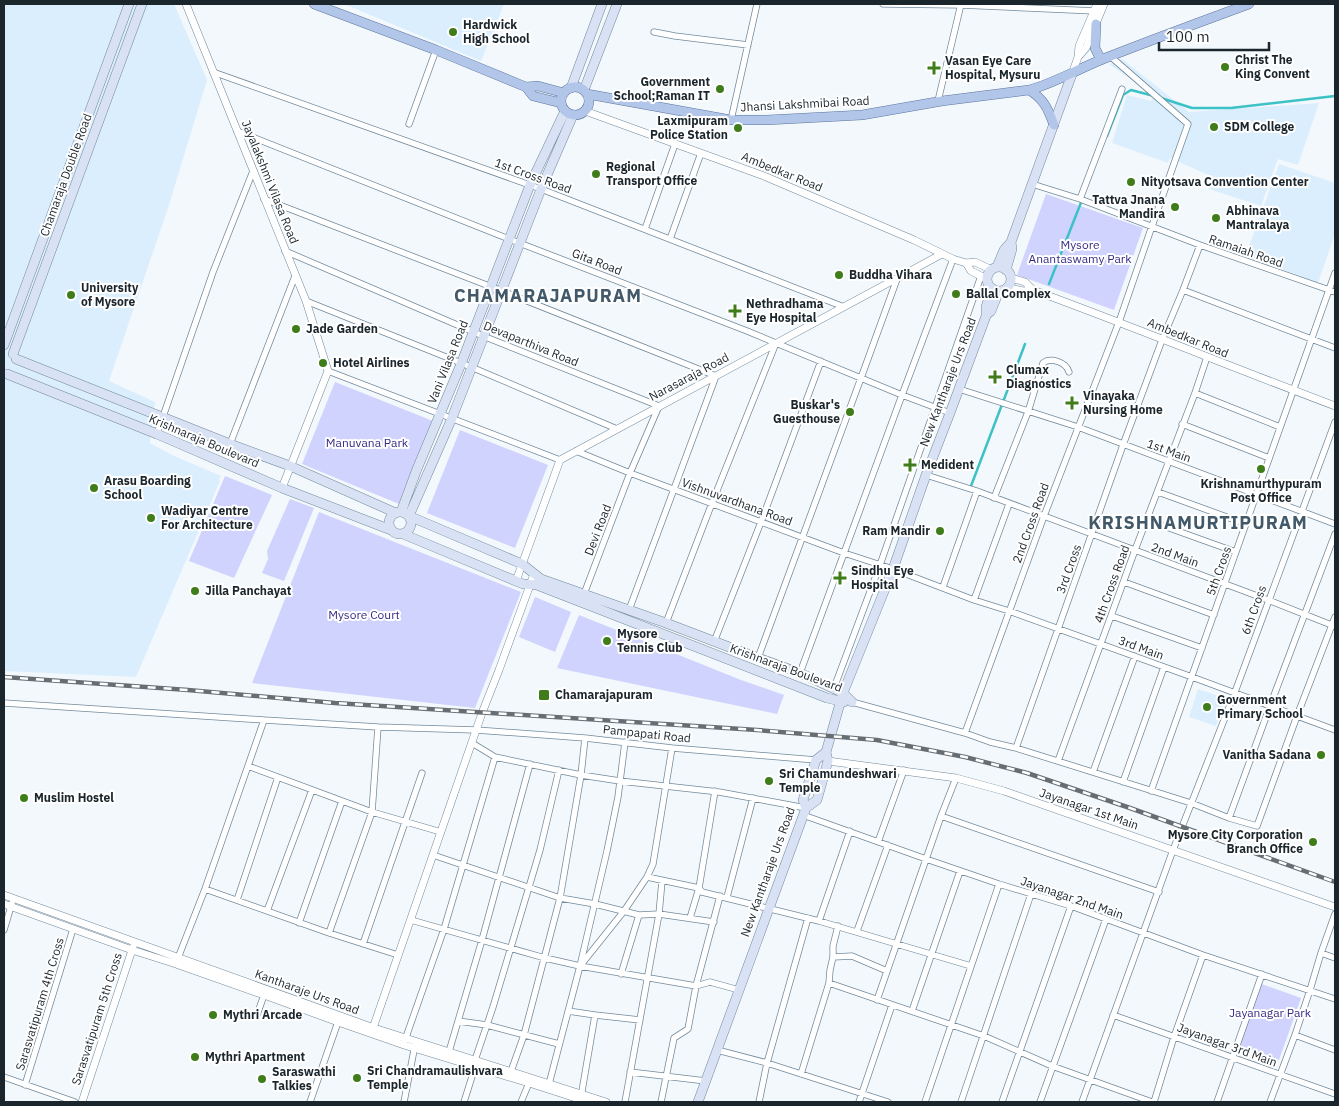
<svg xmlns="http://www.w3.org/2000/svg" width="1339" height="1106" viewBox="0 0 1339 1106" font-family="'IBM Plex Sans',sans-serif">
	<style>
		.built { fill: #daeefd }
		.green { fill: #cfd3fd }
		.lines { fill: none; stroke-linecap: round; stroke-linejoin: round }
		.stream { stroke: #3bc1c6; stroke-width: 2.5 }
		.minor-casing { stroke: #728a9c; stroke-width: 7 }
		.tertiary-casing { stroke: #728a9c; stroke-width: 8 }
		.secondary-casing { stroke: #728a9c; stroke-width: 10 }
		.primary-casing { stroke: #5b759d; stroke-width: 10 }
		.minor { stroke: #fff; stroke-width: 5.5 }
		.tertiary { stroke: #fff; stroke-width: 7 }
		.secondary { stroke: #d8e2f4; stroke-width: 9 }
		.primary { stroke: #b2c6e9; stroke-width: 9 }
		.rail-casing { stroke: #666e74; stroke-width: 4.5 }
		.rail { stroke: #fff; stroke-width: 2.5; stroke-dasharray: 8; stroke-linecap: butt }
		.poi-dot { fill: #3f7d1b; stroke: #fff; stroke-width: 2 }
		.labels { text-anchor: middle; stroke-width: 4; stroke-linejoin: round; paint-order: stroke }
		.poi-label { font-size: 12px; font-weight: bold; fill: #1b252c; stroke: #fff; text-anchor: start }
		.street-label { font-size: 12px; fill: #1b252c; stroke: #fff }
		.park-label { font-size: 12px; fill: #352b83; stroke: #fff }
		.district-label { font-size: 18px; font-weight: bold; letter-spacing: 1px; fill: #42596a; stroke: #fff }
	</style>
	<rect width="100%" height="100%" fill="#f3f8fc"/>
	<path class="built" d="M 4,4 L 174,4 L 207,80 L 168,208 L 109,381 L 155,402 L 150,443 L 172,455 L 221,476 L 219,480 L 220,481 L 136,677 L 4,671 Z
		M 344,4 L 504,4 L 481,61 Z
		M 1122,59 L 1189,112 L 1319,103 L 1298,165 L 1278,159 L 1261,206 L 1209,189 L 1213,177 L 1170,158 L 1168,163 L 1112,143 L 1127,95 L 1151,101 L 1153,95 L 1109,64 Z
		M 1279,164 L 1335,183 L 1335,234 L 1318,283 L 1246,255 Z
		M 1198,689 L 1225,698 L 1216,726 L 1189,717 Z"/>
	<path class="green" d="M 1046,194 L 1143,228 L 1114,310 L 1017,275 Z
		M 335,382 L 433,421 L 399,504 L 302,464 Z
		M 460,430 L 548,465 L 515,548 L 427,513 Z
		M 225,476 L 272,495 L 234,578 L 189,561 Z
		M 290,499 L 314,508 L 284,581 L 262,573 L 268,559 L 267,551 Z
		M 319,512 L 521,592 L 475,708 L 252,683 Z
		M 535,597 L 571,612 L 555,652 L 519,637 Z
		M 579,615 L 741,680 L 784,695 L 777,714 L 557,668 Z
		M 1256,982 L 1301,998 L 1279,1060 L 1235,1044 Z"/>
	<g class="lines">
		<path class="stream" d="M 1161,98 L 1192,108 L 1231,108 L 1335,96
			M 1107,136 L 1123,95 L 1131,90 L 1154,96
			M 1049,284 L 1082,200
			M 971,486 L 1025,344"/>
		<g class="minor-casing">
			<path id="minor" d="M 883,4 L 961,5 L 1095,11
				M 654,32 L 675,36 L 748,45
				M 213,72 L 541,189 L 844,307
				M 938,101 L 961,4
				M 731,120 L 757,4
				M 409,124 L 436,50
				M 237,131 L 509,239 L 747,331 L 902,395 L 950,413
				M 1032,184 L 1080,199 L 1200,245 L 1335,292
				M 264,199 L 502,291 L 716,376 L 629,610
				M 1080,199 L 1122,89
				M 645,229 L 675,144
				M 670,239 L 701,153
				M 285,251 L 483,336 L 659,406 L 630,473 L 584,594
				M 1183,290 L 1335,348
				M 306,301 L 471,367 L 617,429
				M 328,371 L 560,460
				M 959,389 L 1078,427 L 1335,524
				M 1195,393 L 1280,427
				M 1182,424 L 1269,458
				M 157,434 L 213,272 L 253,171
				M 230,444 L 295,276
				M 576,451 L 630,473 L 844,553 L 893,569 L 974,600 L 1009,611 L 1192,677 L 1335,730
				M 926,475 L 977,491 L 1268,600 L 1334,626
				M 1158,492 L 1246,524
				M 994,498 L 1028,412 L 1043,363 C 1051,357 1066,362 1069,372
				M 1147,520 L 1236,552
				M 1124,582 L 1214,615
				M 943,587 L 977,491
				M 974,600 L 1009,504
				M 1112,616 L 1202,648
				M 666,623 L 712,503 L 776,343
				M 714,642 L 761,522 L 821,361
				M 758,658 L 861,378 L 897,279
				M 800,673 L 902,395 L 953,259
				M 834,688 L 880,565 L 981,276
				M 852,702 L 965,733 L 990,742 L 1016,748 L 1191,803 L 1229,818 L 1257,826 L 1297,716 L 1335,617
				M 4,703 L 264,720
				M 965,733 L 1044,516 L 1119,322 L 1152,226 L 1188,124 L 1110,56
				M 472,743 L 495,757 L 581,775 L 620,781 L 719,792 L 806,808
				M 1016,748 L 1123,445 L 1162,340 L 1183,290 L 1200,245
				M 1058,761 L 1135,550 L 1195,393 L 1207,357
				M 248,766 L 372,812 L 441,832
				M 1093,772 L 1135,656
				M 1123,782 L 1164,667
				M 1151,791 L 1335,273
				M 803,815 L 926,859 L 999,884 L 1071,906 L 1203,955 L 1335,999
				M 941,816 L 1159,892
				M 1229,818 L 1270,706 L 1335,534
				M 878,842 L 904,770
				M 433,855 L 560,898 L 595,904 L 639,915 L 659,914 L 714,922
				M 647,877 L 653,864 L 672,748
				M 205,889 L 329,933 L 398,955
				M 727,897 L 753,798
				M 237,900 L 278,777
				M 267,911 L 312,790
				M 690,918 L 699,888 L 715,791
				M 411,920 L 545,958 L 580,966 L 696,986 L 710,982 L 739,990
				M 819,921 L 850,831
				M 299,923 L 342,801
				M 4,930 L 12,903
				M 857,931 L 888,845
				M 329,933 L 372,812 L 378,727
				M 363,944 L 422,773
				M 1321,953 L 1335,958
				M 833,957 L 852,956 L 887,971
				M 178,958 L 205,889 L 264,720 L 378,727 L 476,730 L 585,738 L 672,748 L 816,760
				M 580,966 L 624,911 L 647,877 L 699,888 L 702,892 L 819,921 L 971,966
				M 621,974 L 639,915
				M 829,983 L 984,1036 L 1052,1066 L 1152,1102
				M 877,1000 L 941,816 L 956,778
				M 568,1011 L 595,1015 L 581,1097
				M 912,1011 L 960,871
				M 257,1015 L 264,995
				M 595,1015 L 640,1020
				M 1113,1015 L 1335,1094
				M 458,1021 L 487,1025 L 559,1044
				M 1295,1035 L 1335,1050
				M 405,1040 L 444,929 L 495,757
				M 717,1050 L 767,1063 L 888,1102
				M 448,1055 L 482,940 L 530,764
				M 475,1060 L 493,1007 L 529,887 L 540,850 L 559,770
				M 630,1072 L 706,1081
				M 510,1074 L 524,1035 L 560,898 L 581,775 L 585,738
				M 801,1074 L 829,983 L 830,970 L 833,957 L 833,946 L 838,926
				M 4,1077 L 75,1102
				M 25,1085 L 73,929
				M 546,1086 L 549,1084 L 580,966 L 607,851 L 618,797 L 625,742
				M 310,1102 L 338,1022
				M 404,1102 L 415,1045
				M 464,1102 L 475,1067
				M 521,1102 L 529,1083
				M 625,1102 L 659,914 L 662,881
				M 661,1102 L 674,1038 L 688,1029 L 696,986 L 720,896
				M 759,1102 L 767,1063 L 808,918
				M 859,1102 L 892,1005
				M 925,1102 L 999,884
				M 961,1102 L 1031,894
				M 1002,1102 L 1071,906
				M 1040,1102 L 1106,919
				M 1082,1102 L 1173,850 L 1235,692 L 1335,422
				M 1154,1102 L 1174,1037 L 1203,955
				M 1217,1102 L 1262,974
				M 1270,1102 L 1295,1035 L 1310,990 L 1321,953 L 1335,914"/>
		</g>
		<g class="tertiary-casing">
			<path id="tertiary" d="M 186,4 L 306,301 L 328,371 L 282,488
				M 1078,57 L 1086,48 L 1104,4
				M 1072,74 L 1078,57 L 1079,46 L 1097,4
				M 585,111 L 764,176 L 914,240 L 953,259 L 966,263 L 975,262 L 992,270
				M 966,263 L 971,271 L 987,279
				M 1011,278 L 1025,282 L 1033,290 C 1134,327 1234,368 1335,406
				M 1007,287 L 1023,291 L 1033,290
				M 516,581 L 560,460 L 942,254
				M 828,761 L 956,778 L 1004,791 L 1335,907
				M 4,895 L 374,1028 L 606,1102
				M 4,904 L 132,950 L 173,963 L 264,995 L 338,1022 L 404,1045 L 529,1083 L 588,1102
				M 372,1031 L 482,713 L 499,670 L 534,574
				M 82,1102 L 133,947"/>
		</g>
		<g class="secondary-casing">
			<path id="secondary" d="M 571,88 L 602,4
				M 584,90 L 617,4
				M 573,115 L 541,189 L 452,418 L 409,516 L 522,564 L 541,579 L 666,623 L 758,658 L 800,673 L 843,693 L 852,702
				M 997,267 L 1004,250 L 1011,242
				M987 279a12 12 0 1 1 24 0a12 12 0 1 1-24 0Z
				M 1006,270 L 1012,249 L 1011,242 L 1072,74
				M 986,315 L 991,311 L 999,291
				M 4,345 L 129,4
				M 13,354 L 142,4
				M 16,359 L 230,444 L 290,466 L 396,513
				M 7,374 L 157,434 L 282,488 L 391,530
				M389 523a11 11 0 1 1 22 0a11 11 0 1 1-22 0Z
				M 401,512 L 417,469 L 461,364 L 530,185 L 565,111
				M 403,534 L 523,584 L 537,585 L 827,698 L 844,702
				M 806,808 L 817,800 L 828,761 L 826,752
				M 698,1102 L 806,808 L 803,800 L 816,760 L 826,752 L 843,693 L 893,569 L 926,475 L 950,413 L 986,316 L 986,307 L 992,288"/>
		</g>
		<g class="primary-casing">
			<path id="primary" d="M 314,4 L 436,50 L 526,87 L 538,86 L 564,93
				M 1096,24 L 1095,48 L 1101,60
				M 526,87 L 533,96 L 561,103
				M561 101a14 14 0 1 1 28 0a14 14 0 1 1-28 0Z
				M 1029,90 C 1044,99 1048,109 1054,125
				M 587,94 L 731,120 L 767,120 L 862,115 L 942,101 L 1029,90 C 1055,83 1078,69 1103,59 C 1151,40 1200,22 1249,4"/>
		</g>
		<use href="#minor" class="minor"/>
		<use href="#tertiary" class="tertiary"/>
		<use href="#secondary" class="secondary"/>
		<use href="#primary" class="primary"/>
		<g class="rail-casing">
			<path id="rail" d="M 4,677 L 188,690 L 335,703 L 757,730 L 877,740 L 965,757 L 1027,773 L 1130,808 L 1335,882"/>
		</g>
		<use href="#rail" class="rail"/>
	</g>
	<g class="poi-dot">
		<circle cx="453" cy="32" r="5"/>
		<circle cx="1225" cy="67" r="5"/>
		<path d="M931.5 60.5h5v5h5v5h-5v5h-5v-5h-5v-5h5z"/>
		<circle cx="720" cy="89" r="5"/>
		<circle cx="1214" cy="127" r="5"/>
		<circle cx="738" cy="128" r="5"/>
		<circle cx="596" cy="174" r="5"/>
		<circle cx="1131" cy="182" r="5"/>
		<circle cx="1175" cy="207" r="5"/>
		<circle cx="1216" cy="218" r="5"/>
		<circle cx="839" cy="275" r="5"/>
		<circle cx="956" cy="294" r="5"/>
		<circle cx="71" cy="295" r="5"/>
		<path d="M732.5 303.5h5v5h5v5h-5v5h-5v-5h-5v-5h5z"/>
		<circle cx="296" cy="329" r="5"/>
		<circle cx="323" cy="363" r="5"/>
		<path d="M992.5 369.5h5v5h5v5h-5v5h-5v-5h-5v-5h5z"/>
		<path d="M1069.5 395.5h5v5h5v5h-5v5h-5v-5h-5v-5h5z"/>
		<circle cx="850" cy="412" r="5"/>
		<path d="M907.5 457.5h5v5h5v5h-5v5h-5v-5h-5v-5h5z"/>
		<circle cx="1261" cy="469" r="5"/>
		<circle cx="94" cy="488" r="5"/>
		<circle cx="151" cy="518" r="5"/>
		<circle cx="940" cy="531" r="5"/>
		<path d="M837.5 570.5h5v5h5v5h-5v5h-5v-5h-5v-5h5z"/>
		<circle cx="195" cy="591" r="5"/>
		<circle cx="607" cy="641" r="5"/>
		<rect x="538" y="689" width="12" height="12" rx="2.5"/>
		<circle cx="1207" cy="707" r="5"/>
		<circle cx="1321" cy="755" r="5"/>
		<circle cx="769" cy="781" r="5"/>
		<circle cx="24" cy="798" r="5"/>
		<circle cx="1313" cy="842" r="5"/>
		<circle cx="213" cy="1015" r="5"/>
		<circle cx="195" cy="1057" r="5"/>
		<circle cx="357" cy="1078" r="5"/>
		<circle cx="262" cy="1079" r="5"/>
	</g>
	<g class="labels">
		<g class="poi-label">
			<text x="463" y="29">Hardwick<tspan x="463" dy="14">High School</tspan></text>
			<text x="1235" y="64">Christ The<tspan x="1235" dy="14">King Convent</tspan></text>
			<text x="945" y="65">Vasan Eye Care<tspan x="945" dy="14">Hospital, Mysuru</tspan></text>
			<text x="710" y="86" text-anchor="end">Government<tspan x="710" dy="14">School;Raman IT</tspan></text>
			<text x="728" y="125" text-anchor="end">Laxmipuram<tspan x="728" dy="14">Police Station</tspan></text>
			<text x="1224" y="131">SDM College</text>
			<text x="606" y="171">Regional<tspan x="606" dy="14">Transport Office</tspan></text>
			<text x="1141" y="186">Nityotsava Convention Center</text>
			<text x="1165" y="204" text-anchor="end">Tattva Jnana<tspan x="1165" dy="14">Mandira</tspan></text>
			<text x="1226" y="215">Abhinava<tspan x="1226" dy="14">Mantralaya</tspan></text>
			<text x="849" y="279">Buddha Vihara</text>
			<text x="81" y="292">University<tspan x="81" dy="14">of Mysore</tspan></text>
			<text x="966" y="298">Ballal Complex</text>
			<text x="746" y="308">Nethradhama<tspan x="746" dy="14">Eye Hospital</tspan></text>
			<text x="306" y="333">Jade Garden</text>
			<text x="333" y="367">Hotel Airlines</text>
			<text x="1006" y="374">Clumax<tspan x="1006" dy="14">Diagnostics</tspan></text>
			<text x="1083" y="400">Vinayaka<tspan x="1083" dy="14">Nursing Home</tspan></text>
			<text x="840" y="409" text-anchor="end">Buskar's<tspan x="840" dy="14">Guesthouse</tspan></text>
			<text x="921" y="469">Medident</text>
			<text x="104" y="485">Arasu Boarding<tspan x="104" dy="14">School</tspan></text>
			<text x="1261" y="488" text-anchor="middle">Krishnamurthypuram<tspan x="1261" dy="14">Post Office</tspan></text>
			<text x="161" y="515">Wadiyar Centre<tspan x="161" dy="14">For Architecture</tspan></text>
			<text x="930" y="535" text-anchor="end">Ram Mandir</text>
			<text x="851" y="575">Sindhu Eye<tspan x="851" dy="14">Hospital</tspan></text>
			<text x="205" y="595">Jilla Panchayat</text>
			<text x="617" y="638">Mysore<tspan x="617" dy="14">Tennis Club</tspan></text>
			<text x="555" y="699">Chamarajapuram</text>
			<text x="1217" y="704">Government<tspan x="1217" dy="14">Primary School</tspan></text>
			<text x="1311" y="759" text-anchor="end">Vanitha Sadana</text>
			<text x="779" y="778">Sri Chamundeshwari<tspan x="779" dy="14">Temple</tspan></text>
			<text x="34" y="802">Muslim Hostel</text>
			<text x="1303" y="839" text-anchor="end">Mysore City Corporation<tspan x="1303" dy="14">Branch Office</tspan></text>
			<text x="223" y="1019">Mythri Arcade</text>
			<text x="205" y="1061">Mythri Apartment</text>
			<text x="367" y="1075">Sri Chandramaulishvara<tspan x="367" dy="14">Temple</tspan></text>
			<text x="272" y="1076">Saraswathi<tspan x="272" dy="14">Talkies</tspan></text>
		</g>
		<g class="street-label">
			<text transform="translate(805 104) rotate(-3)" y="4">Jhansi Lakshmibai Road</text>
			<text transform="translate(782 172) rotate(22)" y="4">Ambedkar Road</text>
			<text transform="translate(66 175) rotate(-70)" y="4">Chamaraja Double Road</text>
			<text transform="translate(533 176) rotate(20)" y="4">1st Cross Road</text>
			<text transform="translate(270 182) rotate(68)" y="4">Jayalakshmi Vilasa Road</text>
			<text transform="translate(1246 251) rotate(19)" y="4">Ramaiah Road</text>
			<text transform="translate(597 262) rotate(21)" y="4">Gita Road</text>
			<text transform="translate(1188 338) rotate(22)" y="4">Ambedkar Road</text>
			<text transform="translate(531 344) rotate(22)" y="4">Devaparthiva Road</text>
			<text transform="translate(448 362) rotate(-68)" y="4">Vani Vilasa Road</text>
			<text transform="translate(689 377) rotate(-28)" y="4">Narasaraja Road</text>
			<text transform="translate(948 382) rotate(-69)" y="4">New Kantharaje Urs Road</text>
			<text transform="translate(204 441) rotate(23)" y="4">Krishnaraja Boulevard</text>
			<text transform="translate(1169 451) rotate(20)" y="4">1st Main</text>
			<text transform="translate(737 502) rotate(20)" y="4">Vishnuvardhana Road</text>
			<text transform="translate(1031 523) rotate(-70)" y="4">2nd Cross Road</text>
			<text transform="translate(598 530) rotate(-69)" y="4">Devi Road</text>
			<text transform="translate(1175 555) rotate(20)" y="4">2nd Main</text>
			<text transform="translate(1069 569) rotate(-70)" y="4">3rd Cross</text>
			<text transform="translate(1219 571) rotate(-70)" y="4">5th Cross</text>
			<text transform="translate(1112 584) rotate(-70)" y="4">4th Cross Road</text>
			<text transform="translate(1254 610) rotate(-70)" y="4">6th Cross</text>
			<text transform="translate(1141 648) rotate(20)" y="4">3rd Main</text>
			<text transform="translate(786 668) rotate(20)" y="4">Krishnaraja Boulevard</text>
			<text transform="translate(647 734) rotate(6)" y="4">Pampapati Road</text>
			<text transform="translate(1089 809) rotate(19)" y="4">Jayanagar 1st Main</text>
			<text transform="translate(768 872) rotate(-70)" y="4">New Kantharaje Urs Road</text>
			<text transform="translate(1072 898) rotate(19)" y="4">Jayanagar 2nd Main</text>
			<text transform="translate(307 992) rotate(20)" y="4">Kantharaje Urs Road</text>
			<text transform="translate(40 1004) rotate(-73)" y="4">Sarasvatipuram 4th Cross</text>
			<text transform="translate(97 1019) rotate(-72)" y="4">Sarasvatipuram 5th Cross</text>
			<text transform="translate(1227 1045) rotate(20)" y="4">Jayanagar 3rd Main</text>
		</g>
		<g class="park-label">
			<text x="1080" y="249">Mysore<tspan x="1080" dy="14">Anantaswamy Park</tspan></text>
			<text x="367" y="447">Manuvana Park</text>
			<text x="364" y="619">Mysore Court</text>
			<text x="1270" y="1017">Jayanagar Park</text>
		</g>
		<g class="district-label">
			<text x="548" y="302">CHAMARAJAPURAM</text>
			<text x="1198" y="529">KRISHNAMURTIPURAM</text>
		</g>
	</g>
	<rect width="1339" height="1106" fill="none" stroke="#1b252c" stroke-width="10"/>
	<path d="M1159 42v8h110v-8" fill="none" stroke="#1b252c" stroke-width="2.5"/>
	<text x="1166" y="42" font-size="15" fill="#1b252c" stroke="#ffffff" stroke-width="4" paint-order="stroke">100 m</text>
</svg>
